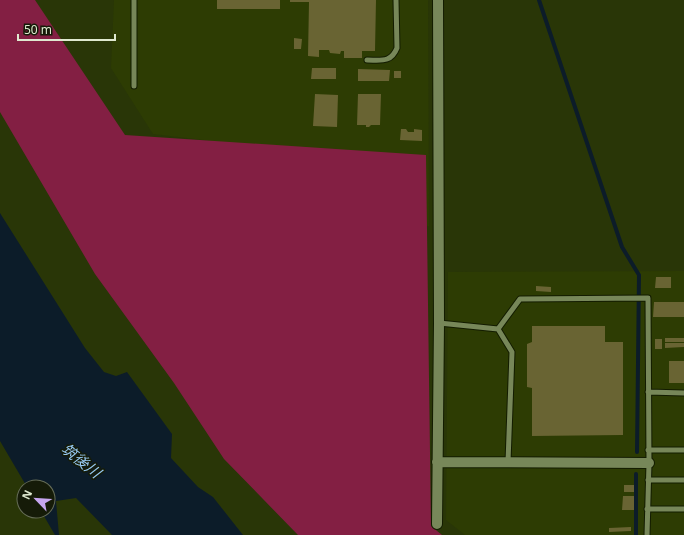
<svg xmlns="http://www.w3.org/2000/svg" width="684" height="535" viewBox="0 0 684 535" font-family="'Noto Sans','Noto Sans JP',sans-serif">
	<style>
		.built { fill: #2d3c03 }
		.green { fill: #831f43 }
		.water { fill: #0c1c29 }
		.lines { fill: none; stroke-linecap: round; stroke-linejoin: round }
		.stream { stroke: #0c1c29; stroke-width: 4 }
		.building { fill: #696433 }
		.lane-casing { stroke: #131c00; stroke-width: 7 }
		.street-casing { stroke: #131c00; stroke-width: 12 }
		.lane { stroke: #778759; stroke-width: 5 }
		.street { stroke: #778759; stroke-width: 10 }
		.labels { text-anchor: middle; stroke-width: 3; stroke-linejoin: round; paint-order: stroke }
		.water-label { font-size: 15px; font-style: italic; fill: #96c8f1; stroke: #151b08 }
	</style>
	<rect width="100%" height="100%" fill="#293607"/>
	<path class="built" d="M 114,0 L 428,0 L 429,226 L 275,219 L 278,149 L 153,134 L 111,68 Z
		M 684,271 L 684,535 L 465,535 L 446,520 L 448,272 Z"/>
	<path class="green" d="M 0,0 L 35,0 L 125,135 L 426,155 L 431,526 L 442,535 L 298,535 L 224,459 L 174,383 L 95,274 L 0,112 Z"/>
	<path class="water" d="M 0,213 L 85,348 L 104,372 L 116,376 L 127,372 L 172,434 L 171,458 L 198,487 L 213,497 L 243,535 L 112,535 L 76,498 L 56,501 L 59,535 L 55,535 L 41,511 L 48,511 L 48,487 L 27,487 L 0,441 Z"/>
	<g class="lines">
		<path class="stream" d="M 539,0 L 622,247 L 639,275 L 637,452
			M 636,535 L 636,474"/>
	</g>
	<path class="building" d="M 217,0 L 280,0 L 280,9 L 217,9 Z
		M 290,0 L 376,0 L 375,51 L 362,51 L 362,58 L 344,58 L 344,51 L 341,51 L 340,54 L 330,53 L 329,50 L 319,50 L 319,57 L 308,56 L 309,2 L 290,2 Z
		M 294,38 L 302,39 L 301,49 L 294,49 Z
		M 312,68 L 336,68 L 336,79 L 311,79 Z
		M 358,69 L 390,70 L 389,81 L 358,81 Z
		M 394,71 L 401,71 L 401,78 L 394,78 Z
		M 315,94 L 338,95 L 337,127 L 313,126 Z
		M 358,94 L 381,94 L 380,125 L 371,125 L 369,127 L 366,127 L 366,125 L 357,125 Z
		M 401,129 L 406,129 L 408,132 L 414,132 L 414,129 L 422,130 L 422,141 L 400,140 Z
		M 656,277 L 671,277 L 671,288 L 655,288 Z
		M 536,286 L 551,287 L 551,292 L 536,291 Z
		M 654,302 L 684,302 L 684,317 L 653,317 Z
		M 532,326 L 605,326 L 605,342 L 623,342 L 623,435 L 532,436 L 532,388 L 527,387 L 527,344 L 532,342 Z
		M 665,338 L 684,338 L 684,342 L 665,342 Z
		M 655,339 L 662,339 L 662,349 L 655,349 Z
		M 665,343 L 684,343 L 684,347 L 665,348 Z
		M 669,361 L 684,361 L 684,383 L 669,383 Z
		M 624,485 L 634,485 L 634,492 L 624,492 Z
		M 623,496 L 634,496 L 634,510 L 622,510 Z
		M 631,527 L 631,531 L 609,532 L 609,528 Z"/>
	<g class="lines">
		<g class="lane-casing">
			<path id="lane" d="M 367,60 C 381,60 391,63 397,48 L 396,0
				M 134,86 L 134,0
				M 439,323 L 498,329 L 520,299 L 648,298 L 649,463 L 647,535
				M 498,329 L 512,352 L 508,462
				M 648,392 L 684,393
				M 648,450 L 684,450
				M 648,480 L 684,480
				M 647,509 L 684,509"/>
		</g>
		<g class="street-casing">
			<path id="street" d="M 437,462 L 649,463
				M 437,524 L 439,323 L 438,0"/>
		</g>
		<use href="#lane" class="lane"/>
		<use href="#street" class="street"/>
	</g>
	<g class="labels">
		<g class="water-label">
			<text transform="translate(81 461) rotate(38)" y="5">筑後川</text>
		</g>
	</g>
	<g transform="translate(36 499) rotate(295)"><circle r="19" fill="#151b08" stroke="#666d58"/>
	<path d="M0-3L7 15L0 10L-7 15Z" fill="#c6a6f0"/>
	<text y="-6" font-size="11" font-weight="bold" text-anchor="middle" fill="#dfe9d0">N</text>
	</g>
	<path d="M18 34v6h97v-6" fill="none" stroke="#dfe9d0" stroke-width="2"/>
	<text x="24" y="34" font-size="12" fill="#dfe9d0" stroke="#151b08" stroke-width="3" paint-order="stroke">50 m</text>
</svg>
